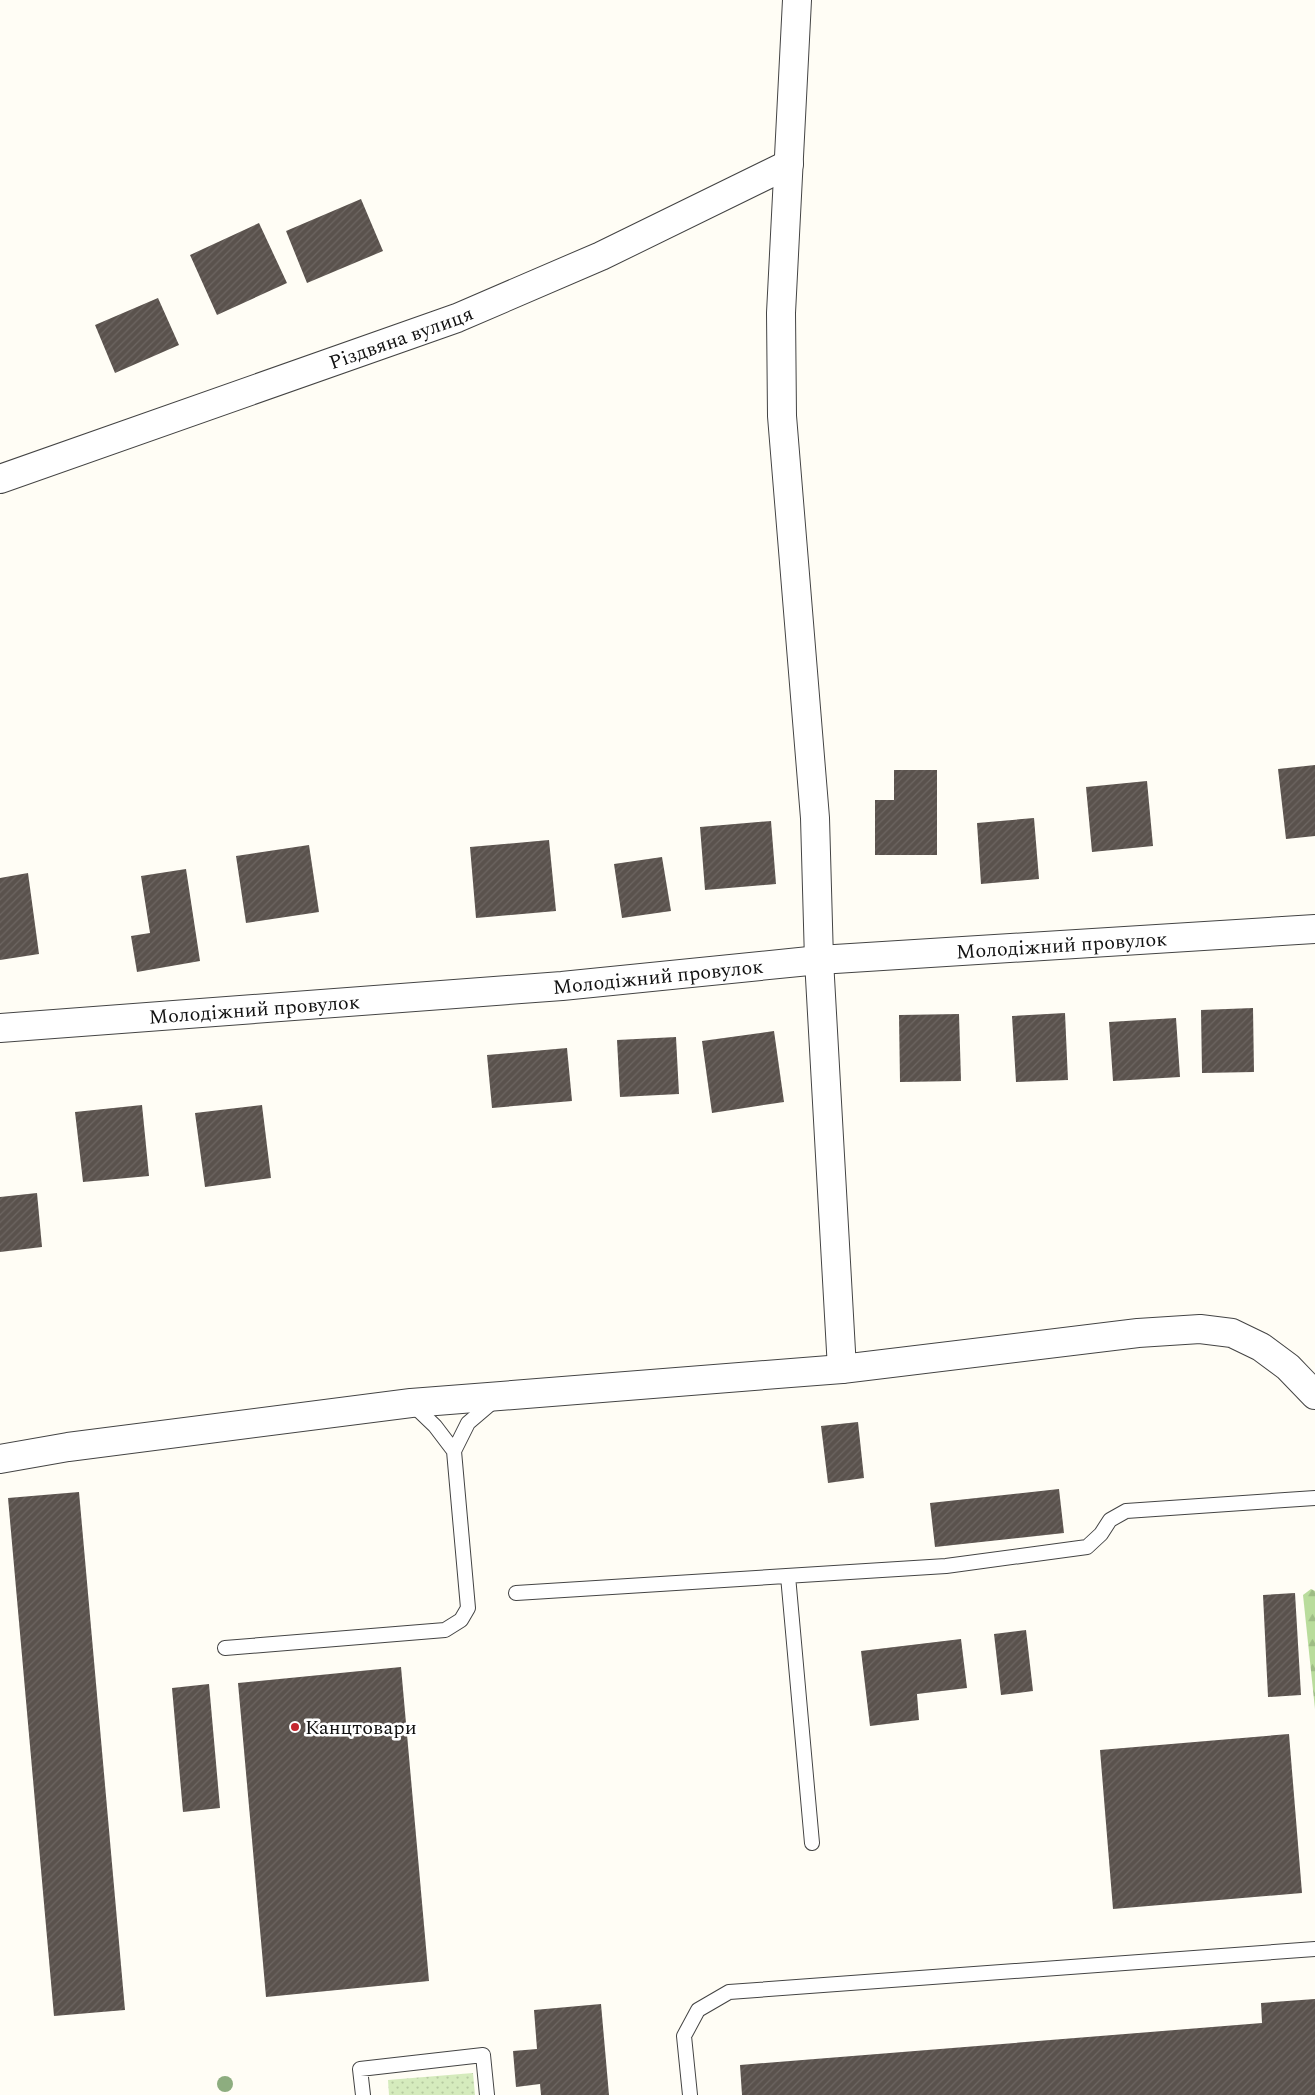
<svg xmlns="http://www.w3.org/2000/svg" width="1315" height="2095" viewBox="0 0 1315 2095" font-family="Spectral,serif">
	<style>
		.grass { fill: url(#grass-dots) }
		.forest { fill: url(#forest-firs) }
		.building { fill: url(#building-hatch) }
		.lines { fill: none; stroke-linecap: round; stroke-linejoin: round }
		.service-casing { stroke: #444; stroke-width: 16 }
		.minor-casing { stroke: #444; stroke-width: 30 }
		.service { stroke: #fff; stroke-width: 14 }
		.minor { stroke: #fff; stroke-width: 28 }
		.tree { fill: #8dad7f }
		.poi-dot { fill: #c4262e; stroke: #fff; stroke-width: 2 }
		.labels { text-anchor: middle; stroke-width: 5; stroke-linejoin: round; paint-order: stroke }
		.street-label { font-size: 20px; fill: #111; stroke: #fff }
		.poi-label { font-size: 20px; fill: #111; stroke: #fff; text-anchor: start }
	</style>
	<defs>
		<pattern id="grass-dots" width="8" height="8" patternUnits="userSpaceOnUse" patternTransform="scale(1.25)"><rect width="8" height="8" fill="#d5ebbd"/><path d="M2 2h.1M6 6h.1" fill="none" stroke="#b6c8a1" stroke-width="1.8" stroke-linecap="round"/></pattern>
		<pattern id="forest-firs" width="22" height="20" patternUnits="userSpaceOnUse" patternTransform="scale(1.25)"><rect width="22" height="20" fill="#b9dc9c"/><path d="M5 1l3.5 6h-7zM16 11l3.5 6h-7z" fill="#9ebc85"/></pattern>
		<pattern id="building-hatch" width="6" height="6" patternUnits="userSpaceOnUse" patternTransform="scale(1.25)"><rect width="6" height="6" fill="#5a524d"/><path d="M-1 1l2-2M0 6l6-6M5 7l2-2" fill="none" stroke="#6d6662"/></pattern>
	</defs>
	<rect width="100%" height="100%" fill="#fffdf5"/>
	<path class="grass" d="M 473,2073 L 475,2095 L 389,2095 L 388,2080 Z"/>
	<path class="forest" d="M 1311,1589 L 1315,1591 L 1315,1709 L 1303,1595 Z"/>
	<path class="building" d="M 361,199 L 383,251 L 307,283 L 286,231 Z
		M 259,223 L 287,283 L 217,315 L 190,255 Z
		M 158,298 L 179,345 L 115,373 L 95,325 Z
		M 1315,765 L 1315,836 L 1286,839 L 1278,769 Z
		M 894,770 L 937,770 L 937,855 L 875,855 L 875,800 L 894,800 Z
		M 1147,781 L 1153,846 L 1092,852 L 1086,787 Z
		M 1034,818 L 1039,879 L 981,884 L 977,823 Z
		M 771,821 L 776,884 L 705,890 L 700,827 Z
		M 549,840 L 556,911 L 476,918 L 470,847 Z
		M 309,845 L 319,912 L 246,923 L 236,856 Z
		M 662,857 L 671,911 L 622,918 L 614,864 Z
		M 186,869 L 200,961 L 137,972 L 131,936 L 150,933 L 141,876 Z
		M 28,873 L 39,954 L 0,960 L 0,878 Z
		M 1253,1008 L 1254,1072 L 1202,1073 L 1201,1010 Z
		M 1065,1013 L 1068,1080 L 1016,1082 L 1012,1016 Z
		M 959,1014 L 961,1081 L 900,1082 L 899,1015 Z
		M 1176,1018 L 1180,1077 L 1113,1081 L 1109,1022 Z
		M 774,1031 L 784,1102 L 712,1113 L 702,1041 Z
		M 676,1037 L 679,1094 L 620,1097 L 617,1040 Z
		M 567,1048 L 572,1101 L 492,1108 L 487,1055 Z
		M 142,1105 L 149,1176 L 83,1182 L 75,1112 Z
		M 262,1105 L 271,1178 L 205,1187 L 195,1113 Z
		M 37,1193 L 42,1247 L 0,1252 L 0,1197 Z
		M 858,1422 L 864,1478 L 828,1483 L 821,1426 Z
		M 1059,1489 L 1064,1533 L 935,1547 L 930,1503 Z
		M 79,1492 L 125,2010 L 54,2016 L 8,1498 Z
		M 1295,1593 L 1301,1695 L 1268,1697 L 1263,1595 Z
		M 1026,1630 L 1033,1691 L 1001,1695 L 994,1634 Z
		M 961,1639 L 967,1688 L 917,1694 L 919,1720 L 870,1726 L 861,1651 Z
		M 401,1667 L 429,1981 L 266,1997 L 238,1683 Z
		M 209,1684 L 220,1808 L 183,1812 L 172,1688 Z
		M 1289,1734 L 1302,1893 L 1113,1909 L 1100,1750 Z
		M 1315,1999 L 1315,2095 L 742,2095 L 740,2065 L 1262,2023 L 1261,2003 Z
		M 601,2004 L 609,2095 L 541,2095 L 540,2084 L 516,2087 L 513,2051 L 537,2049 L 534,2010 Z"/>
	<g class="lines">
		<g class="service-casing">
			<path id="service" d="M 411,1403 L 435,1426 L 454,1451
				M 788,1576 L 812,1843
				M 516,1593 L 946,1566 L 1087,1547 L 1101,1534 L 1110,1520 L 1126,1511 L 1315,1498
				M 225,1648 L 445,1630 L 461,1620 L 468,1608 L 454,1451 L 468,1423 L 495,1400
				M 363,2095 L 360,2069 L 483,2055 L 487,2095
				M 690,2095 L 684,2036 L 698,2010 L 729,1992 L 1315,1949"/>
		</g>
		<g class="minor-casing">
			<g id="minor">
				<path d="M 797,0 L 781,313 L 782,416 L 815,818 L 819,960 L 842,1369"/>
				<path id="s1" d="M 0,479 L 457,318 L 601,256 L 789,164"/>
				<path id="s2" d="M 0,1028 L 562,986 L 819,960 L 1315,929"/>
				<path d="M 0,1459 L 68,1447 L 411,1403 L 842,1369 L 1138,1333 L 1200,1329 L 1232,1333 L 1261,1347 L 1288,1367 L 1315,1395"/>
			</g>
		</g>
		<use href="#service" class="service"/>
		<use href="#minor" class="minor"/>
	</g>
	<circle class="tree" cx="225" cy="2084" r="8"/>
	<circle class="poi-dot" cx="295" cy="1727" r="5"/>
	<g class="labels">
		<g class="street-label">
			<text dy="7" stroke="none"><textPath href="#s1" startOffset="425">Різдвяна вулиця</textPath></text>
			<text dy="7" stroke="none"><textPath href="#s2" startOffset="1065">Молодіжний провулок</textPath></text>
			<text dy="7" stroke="none"><textPath href="#s2" startOffset="660">Молодіжний провулок</textPath></text>
			<text dy="7" stroke="none"><textPath href="#s2" startOffset="255">Молодіжний провулок</textPath></text>
		</g>
		<g class="poi-label">
			<text x="305" y="1734">Канцтовари</text>
		</g>
	</g>
</svg>
